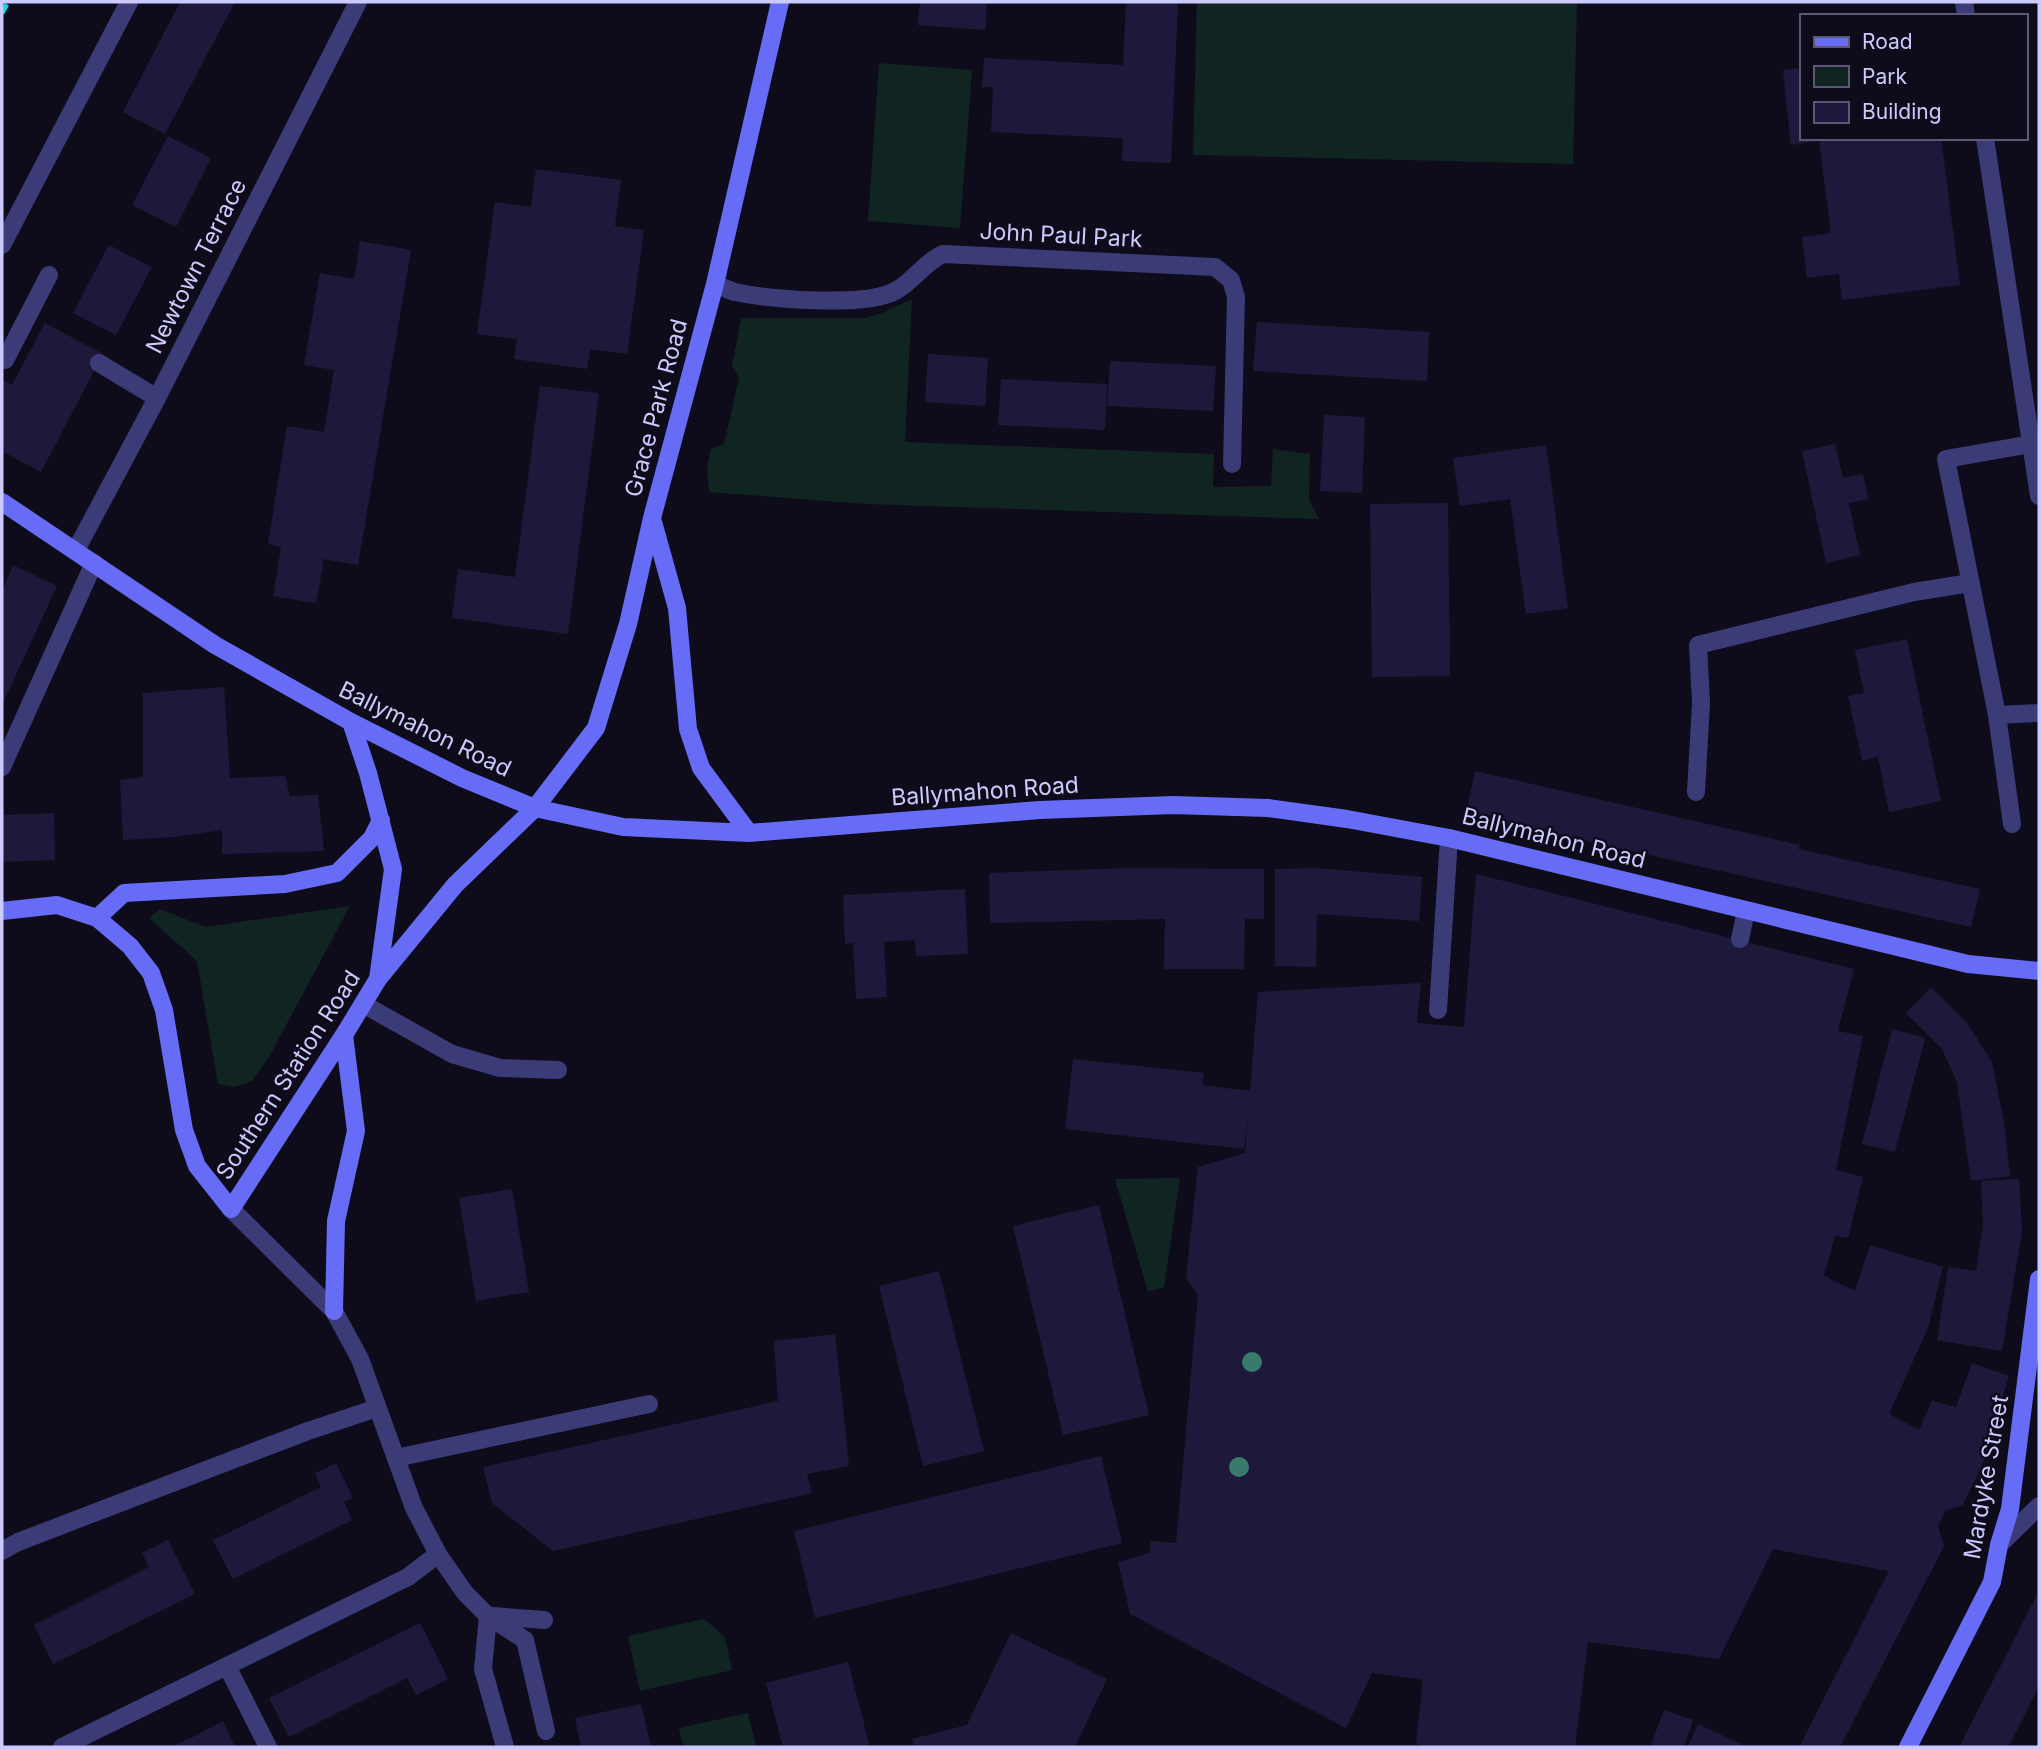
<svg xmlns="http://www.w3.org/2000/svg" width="2041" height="1749" viewBox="0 0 2041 1749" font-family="Inter,sans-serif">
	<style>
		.green { fill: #102522 }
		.building { fill: #1e193b }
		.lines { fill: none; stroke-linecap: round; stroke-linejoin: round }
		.lane { stroke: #3a3b77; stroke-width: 18 }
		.street { stroke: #3a3b77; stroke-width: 18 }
		.secondary { stroke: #676cf6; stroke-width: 18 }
		.rail { stroke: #0edbe3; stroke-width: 5; stroke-dasharray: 10 9; stroke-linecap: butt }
		.tree { fill: #387b6d }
		.labels { text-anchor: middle; stroke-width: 5; stroke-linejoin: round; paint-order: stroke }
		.street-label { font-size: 23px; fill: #ccc9fc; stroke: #0e0c1b }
	</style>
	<rect width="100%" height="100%" fill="#0e0c1b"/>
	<path class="green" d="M 1197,2 L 1577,2 L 1573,164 L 1193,155 Z
		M 879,63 L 972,70 L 960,228 L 868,221 Z
		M 912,299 L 905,442 L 1214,454 L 1213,487 L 1271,486 L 1273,449 L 1310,454 L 1309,500 L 1319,519 L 865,504 L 709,492 L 707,468 L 711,449 L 724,444 L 739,378 L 732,366 L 741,318 L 865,318 L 880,314 Z
		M 350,906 L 270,1055 L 252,1081 L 235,1087 L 218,1084 L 197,961 L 149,918 L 160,909 L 205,927 Z
		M 1180,1178 L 1164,1287 L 1148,1292 L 1115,1179 Z
		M 704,1619 L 725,1637 L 732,1670 L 640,1691 L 628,1636 Z
		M 748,1713 L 756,1747 L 683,1747 L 679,1728 Z"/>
	<path class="building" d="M 180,2 L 235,2 L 165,134 L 123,112 Z
		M 920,2 L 987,2 L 985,30 L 918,25 Z
		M 1126,2 L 1178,2 L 1171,163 L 1122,161 L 1123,138 L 991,132 L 993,87 L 982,87 L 984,58 L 1123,65 Z
		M 1801,68 L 1801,138 L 1941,138 L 1960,285 L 1842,300 L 1839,274 L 1807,278 L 1802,237 L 1831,233 L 1819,141 L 1791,145 L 1783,70 Z
		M 168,136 L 211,158 L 176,227 L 132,205 Z
		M 536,169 L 621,180 L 615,226 L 644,230 L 627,354 L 590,349 L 587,369 L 514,359 L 517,339 L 477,334 L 495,202 L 531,207 Z
		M 360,241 L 411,250 L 358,565 L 324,559 L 316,603 L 273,596 L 281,547 L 268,544 L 287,426 L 324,432 L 334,370 L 304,365 L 320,273 L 354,279 Z
		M 109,245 L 152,267 L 116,335 L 73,313 Z
		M 1257,322 L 1429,332 L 1427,381 L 1253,371 Z
		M 45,323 L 103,354 L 41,472 L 2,451 L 2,379 L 12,385 Z
		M 928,354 L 988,358 L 985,406 L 925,402 Z
		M 1110,361 L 1216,366 L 1213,411 L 1107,406 Z
		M 1001,379 L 1107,384 L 1105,430 L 998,425 Z
		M 540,386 L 599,393 L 568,634 L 452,618 L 458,569 L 515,577 Z
		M 1324,415 L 1365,417 L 1362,493 L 1320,491 Z
		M 1835,444 L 1843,478 L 1863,474 L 1868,499 L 1849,503 L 1860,555 L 1826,563 L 1802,451 Z
		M 1546,445 L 1568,608 L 1526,614 L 1510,499 L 1460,506 L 1453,458 Z
		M 1448,503 L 1450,676 L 1372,677 L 1370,504 Z
		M 13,565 L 57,586 L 2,705 L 2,591 Z
		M 1907,639 L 1941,801 L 1889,812 L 1878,757 L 1862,761 L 1848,696 L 1864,693 L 1855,650 Z
		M 224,687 L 230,778 L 285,776 L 290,796 L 318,795 L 324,851 L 222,854 L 222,830 L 174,837 L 123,840 L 120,780 L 143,777 L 143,693 Z
		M 1475,771 L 1800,845 L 1798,849 L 1980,889 L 1971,927 L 1466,814 Z
		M 54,813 L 55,860 L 2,862 L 2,815 Z
		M 1129,868 L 1264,869 L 1264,919 L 1245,919 L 1244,969 L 1164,969 L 1165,919 L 990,923 L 989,873 Z
		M 1316,868 L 1422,877 L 1419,921 L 1317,914 L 1316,967 L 1275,966 L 1275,869 Z
		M 1476,874 L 1854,969 L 1838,1031 L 1863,1036 L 1836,1170 L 1863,1177 L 1848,1238 L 1835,1236 L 1824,1276 L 1855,1291 L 1870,1245 L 1943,1267 L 1928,1328 L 1889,1414 L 1919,1430 L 1932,1401 L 1956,1407 L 1972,1363 L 2009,1376 L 1983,1463 L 1963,1505 L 1945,1511 L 1938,1527 L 1944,1546 L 1840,1747 L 1799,1747 L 1889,1571 L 1773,1549 L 1719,1659 L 1588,1642 L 1575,1747 L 1425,1747 L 1416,1744 L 1423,1680 L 1372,1673 L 1346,1728 L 1130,1614 L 1118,1562 L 1150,1553 L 1151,1541 L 1176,1543 L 1198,1295 L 1186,1278 L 1198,1167 L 1245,1153 L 1248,1116 L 1244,1149 L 1065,1129 L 1073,1059 L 1204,1073 L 1202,1085 L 1250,1091 L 1258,992 L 1421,983 L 1417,1023 L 1464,1027 Z
		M 965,889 L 968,954 L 916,956 L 915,940 L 884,942 L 887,997 L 856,999 L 853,943 L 845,944 L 843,895 Z
		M 1931,987 L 1967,1023 L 1992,1062 L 2004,1123 L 2010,1176 L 1971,1181 L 1957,1082 L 1942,1049 L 1906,1013 Z
		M 1892,1029 L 1925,1038 L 1895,1152 L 1862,1144 Z
		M 2019,1179 L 2022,1231 L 2002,1351 L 1937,1340 L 1948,1267 L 1976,1271 L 1983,1225 L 1981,1181 Z
		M 512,1189 L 529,1292 L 476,1301 L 459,1198 Z
		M 1099,1205 L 1149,1415 L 1063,1435 L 1013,1226 Z
		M 939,1271 L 984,1451 L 923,1466 L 879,1286 Z
		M 835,1334 L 849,1466 L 807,1474 L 812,1493 L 553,1551 L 492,1503 L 483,1467 L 778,1401 L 774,1341 Z
		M 1101,1456 L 1122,1543 L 815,1618 L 794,1531 Z
		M 336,1463 L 353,1498 L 344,1502 L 352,1520 L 233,1579 L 213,1540 L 321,1487 L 315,1473 Z
		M 168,1540 L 195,1594 L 53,1664 L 34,1625 L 149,1567 L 142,1553 Z
		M 2039,1591 L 2039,1685 L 2023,1719 L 2008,1747 L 1959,1747 Z
		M 420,1623 L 448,1679 L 416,1695 L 407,1678 L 289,1737 L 269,1698 Z
		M 1011,1633 L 1107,1679 L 1075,1747 L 914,1747 L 912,1739 L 967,1725 Z
		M 848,1662 L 870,1747 L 783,1747 L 766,1683 Z
		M 641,1704 L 651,1747 L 581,1747 L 575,1718 Z
		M 1664,1710 L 1693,1720 L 1684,1747 L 1650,1747 Z
		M 223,1721 L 235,1747 L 171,1747 L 193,1737 Z
		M 1698,1724 L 1747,1747 L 1688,1747 Z"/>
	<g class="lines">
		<path class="lane" d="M 2,245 L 129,2
			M 5,360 L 49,275
			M 99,363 L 157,398
			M 1997,715 L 2039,713
			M 1696,792 L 1701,703 L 1698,645 L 1914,592 L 1970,583
			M 2012,824 L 1997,715 L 1946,459 L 2031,444
			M 1740,939 L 1746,911
			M 363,1004 L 452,1054 L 500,1068 L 558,1070
			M 1438,1010 L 1449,838
			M 396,1458 L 649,1404
			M 2,1551 L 18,1542 L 308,1431 L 377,1408
			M 488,1616 L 525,1640 L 546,1731
			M 492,1616 L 544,1620
			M 227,1666 L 268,1747"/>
		<path class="street" d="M 1964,2 L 1966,16
			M 1985,138 L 2039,496
			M 715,284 C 721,286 728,290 735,292 C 768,299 868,308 897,290 C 914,280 925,262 943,254 L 1215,267 L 1231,280 L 1236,297 L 1232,464
			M 76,550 L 157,398 L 358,2
			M 2,767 L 94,563
			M 231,1209 L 334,1311 L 360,1359 L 414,1508 L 438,1554 L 465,1593 L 488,1616 L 483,1669 L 505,1747
			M 1999,1545 L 2039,1506
			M 62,1747 L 408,1577 L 438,1554"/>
		<path class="secondary" d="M 2,502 L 215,645 L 351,722 L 462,778 L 535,808 L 623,827 L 749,833 L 1040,810 L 1173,805 L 1268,808 L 1347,819 L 1449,838 L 1968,964 L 2039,971
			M 653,522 L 677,608 L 688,729 L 701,768 L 749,833
			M 351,722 L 368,773 L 393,869 L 378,979
			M 2,911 L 57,905 L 97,918 L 130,946 L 151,973 L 164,1010 L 184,1130 L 197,1166 L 231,1209 L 344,1035 L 378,979 L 455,885 L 535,808 L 596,728 L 628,624 L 652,518 L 715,284 L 780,2
			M 97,918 L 124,893 L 285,884 L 337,873 L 372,838 L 381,820
			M 334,1311 L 336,1221 L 356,1131 L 344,1035
			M 1908,1747 L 1992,1582 L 1999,1545 L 2010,1509 L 2039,1279"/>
		<path class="rail" d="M 2,13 L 8,2"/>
	</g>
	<g class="tree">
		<circle cx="1252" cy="1362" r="10"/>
		<circle cx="1239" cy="1467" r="10"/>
	</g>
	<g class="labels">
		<g class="street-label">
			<text transform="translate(1061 235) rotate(3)" y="8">John Paul Park</text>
			<text transform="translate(196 266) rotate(-63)" y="8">Newtown Terrace</text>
			<text transform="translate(656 408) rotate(-75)" y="8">Grace Park Road</text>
			<text transform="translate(425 729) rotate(26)" y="8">Ballymahon Road</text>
			<text transform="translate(985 791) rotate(-4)" y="8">Ballymahon Road</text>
			<text transform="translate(1554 838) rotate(14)" y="8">Ballymahon Road</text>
			<text transform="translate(288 1075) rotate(-57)" y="8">Southern Station Road</text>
			<text transform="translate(1986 1477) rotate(-80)" y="8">Mardyke Street</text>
		</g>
	</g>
	<rect width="2041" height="1749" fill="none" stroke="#ccc9fc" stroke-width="7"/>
	<rect x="1800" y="14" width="228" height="126" fill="#0e0c1b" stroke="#5a5875" stroke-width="2"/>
	<rect x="1814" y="37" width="35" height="10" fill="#676cf6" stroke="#5a5875" stroke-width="2"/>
	<text x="1862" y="49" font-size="21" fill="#ccc9fc">Road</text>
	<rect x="1814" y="66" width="35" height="21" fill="#102522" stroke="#5a5875" stroke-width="2"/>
	<text x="1862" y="84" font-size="21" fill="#ccc9fc">Park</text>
	<rect x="1814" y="102" width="35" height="21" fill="#1e193b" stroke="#5a5875" stroke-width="2"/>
	<text x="1862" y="119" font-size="21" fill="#ccc9fc">Building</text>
</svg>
